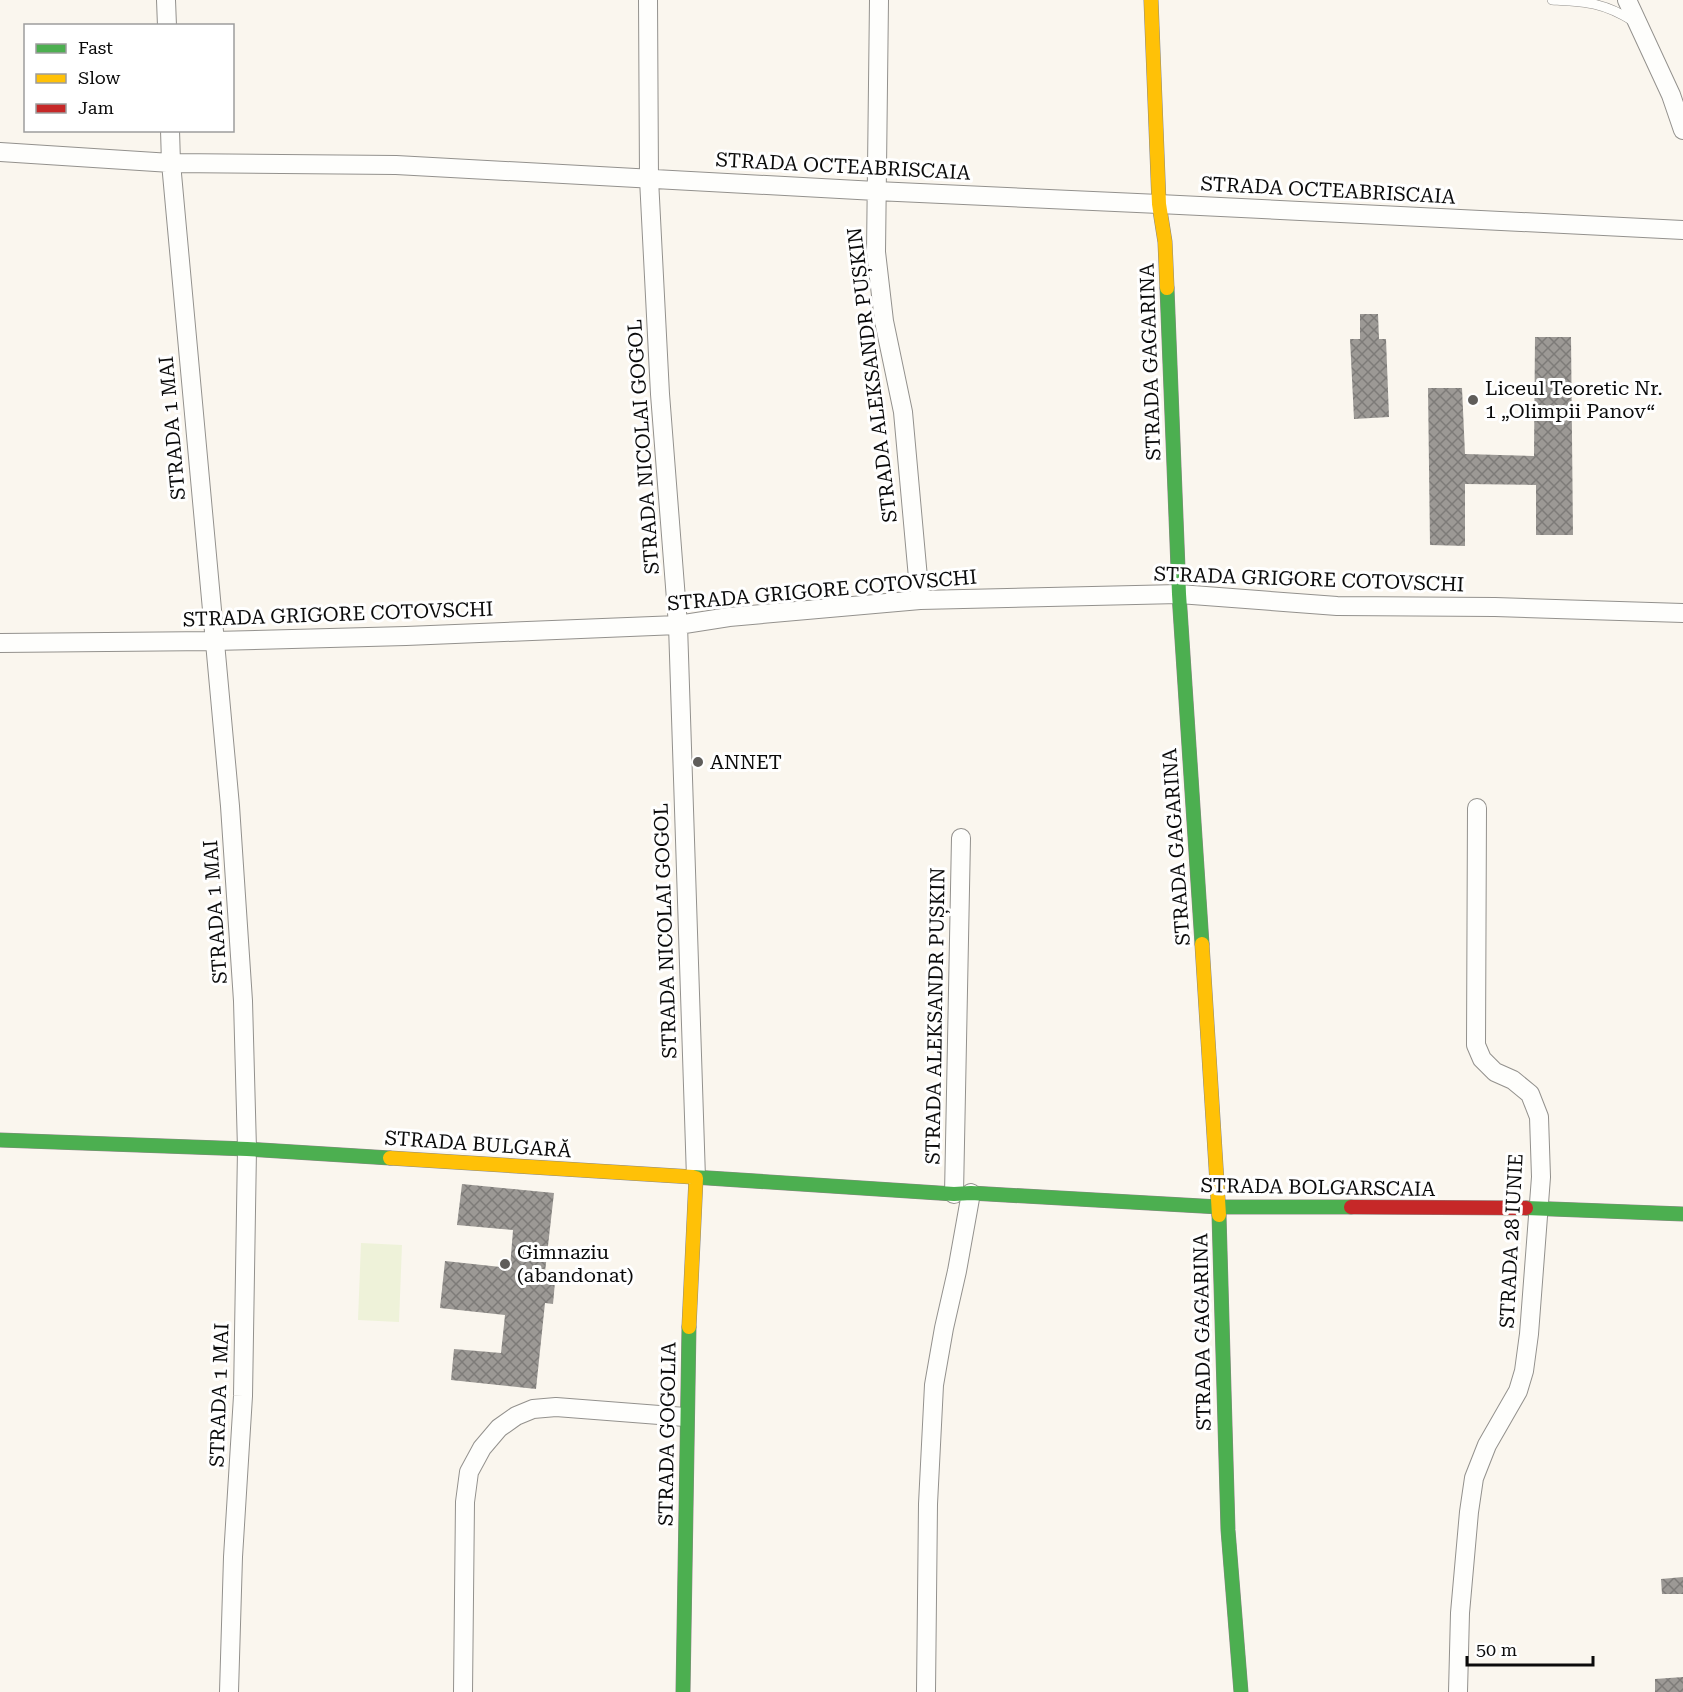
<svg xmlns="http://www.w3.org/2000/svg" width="1683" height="1692" viewBox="0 0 1683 1692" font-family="'Roboto Serif',serif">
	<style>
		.pitch { fill: #eef2d9 }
		.building { fill: url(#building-cross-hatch) }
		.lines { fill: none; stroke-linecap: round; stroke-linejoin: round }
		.lane-casing { stroke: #93918d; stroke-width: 10 }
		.street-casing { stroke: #93918d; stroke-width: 20 }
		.fast-casing { stroke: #898784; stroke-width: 15 }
		.slow-casing { stroke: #898784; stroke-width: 15 }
		.jam-casing { stroke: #898784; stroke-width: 15 }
		.lane { stroke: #fefefc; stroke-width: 9 }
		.street { stroke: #fefefc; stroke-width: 18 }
		.fast { stroke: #4caf50; stroke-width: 14 }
		.slow { stroke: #ffc107; stroke-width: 14 }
		.jam { stroke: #c62828; stroke-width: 14 }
		.poi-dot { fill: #5f5d5a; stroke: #fff; stroke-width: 2 }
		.labels { text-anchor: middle; stroke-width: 6; stroke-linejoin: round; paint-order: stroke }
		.street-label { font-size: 20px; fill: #0b0b0b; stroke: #fff }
		.poi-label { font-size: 20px; fill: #0b0b0b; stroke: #fff; text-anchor: start }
	</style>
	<defs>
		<pattern id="building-cross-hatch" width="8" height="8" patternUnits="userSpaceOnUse" patternTransform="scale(1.5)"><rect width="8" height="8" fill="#9c9995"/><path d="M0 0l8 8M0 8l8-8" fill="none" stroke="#7d7b78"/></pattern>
	</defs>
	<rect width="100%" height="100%" fill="#faf6ee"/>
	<path class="pitch" d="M 361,1243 L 402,1245 L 399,1322 L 358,1320 Z"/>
	<path class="building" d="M 1360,314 L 1378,314 L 1379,339 L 1386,339 L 1389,417 L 1354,419 L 1350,339 L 1360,339 Z
		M 1535,337 L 1571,337 L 1573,535 L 1536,535 L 1536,485 L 1465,484 L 1465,546 L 1430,545 L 1428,388 L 1462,388 L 1465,454 L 1534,456 Z
		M 462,1184 L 554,1193 L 544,1281 L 555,1282 L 553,1304 L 545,1303 L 536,1389 L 451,1380 L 454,1349 L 501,1353 L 505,1315 L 440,1308 L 445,1261 L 510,1268 L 513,1230 L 457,1225 Z
		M 1683,1577 L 1683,1594 L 1662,1594 L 1661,1579 Z
		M 1683,1677 L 1683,1692 L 1655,1692 L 1655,1679 Z"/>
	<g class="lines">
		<g class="lane-casing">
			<path id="lane" d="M 1552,0 C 1586,2 1603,2 1633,21"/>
		</g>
		<g class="street-casing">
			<path id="street" d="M 166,0 L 167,26
				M 648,0 L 649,179 L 660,394 L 678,625 L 696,1178
				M 879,0 L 876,252 L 884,321 L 903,412 L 920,600
				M 1627,0 L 1671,95 L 1683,130
				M 170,130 L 171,163 L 230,806 L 243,1001 L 247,1149 L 243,1396 L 233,1557 L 229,1692
				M 0,152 L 171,163 L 396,165 L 876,191 L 1159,204 L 1683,230
				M 0,643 L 213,641 L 406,636 L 678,625 L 729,617 L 920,600 L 1179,594 L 1337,606 L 1495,607 L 1683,613
				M 954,1194 L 961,838
				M 463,1692 L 465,1502 L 469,1472 L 482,1448 L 499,1428 L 516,1416 L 533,1409 L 556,1407 L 685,1417
				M 926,1692 L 928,1504 L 934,1385 L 944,1328 L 957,1271 L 971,1193
				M 1458,1692 L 1460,1613 L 1469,1512 L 1474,1478 L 1487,1445 L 1518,1391 L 1524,1371 L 1529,1334 L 1541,1177 L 1539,1117 L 1530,1094 L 1513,1080 L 1495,1072 L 1482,1059 L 1476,1045 L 1477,808"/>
		</g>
		<g class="fast-casing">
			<path id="fast" d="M 1167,288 L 1179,594 L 1202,944
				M 0,1140 L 247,1149 L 390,1158
				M 693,1177 L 954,1194 L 971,1193 L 1219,1207 L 1351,1207
				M 1526,1208 L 1683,1214
				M 1219,1215 L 1228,1530 L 1241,1692
				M 683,1692 L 689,1327"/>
		</g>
		<g class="slow-casing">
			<path id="slow" d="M 1151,0 L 1159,204 L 1165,242 L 1167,288
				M 1202,944 L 1219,1215
				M 390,1158 L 693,1177
				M 689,1327 L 696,1178"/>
		</g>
		<g class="jam-casing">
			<path id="jam" d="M 1351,1207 L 1526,1208"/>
		</g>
		<use href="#lane" class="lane"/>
		<use href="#street" class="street"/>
		<use href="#fast" class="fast"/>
		<use href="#slow" class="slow"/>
		<use href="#jam" class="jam"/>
	</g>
	<g class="poi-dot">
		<circle cx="1473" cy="400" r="6"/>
		<circle cx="698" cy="762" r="6"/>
		<circle cx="505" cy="1264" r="6"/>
	</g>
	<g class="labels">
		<g class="street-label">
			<text transform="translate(843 166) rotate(3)" y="7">STRADA OCTEABRISCAIA</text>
			<text transform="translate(1328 190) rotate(3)" y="7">STRADA OCTEABRISCAIA</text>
			<text transform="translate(1150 362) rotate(-92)" y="7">STRADA GAGARINA</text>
			<text transform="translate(872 375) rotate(-97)" y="7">STRADA ALEKSANDR PUȘKIN</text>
			<text transform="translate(172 428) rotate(-95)" y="7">STRADA 1 MAI</text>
			<text transform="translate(643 447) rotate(-94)" y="7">STRADA NICOLAI GOGOL</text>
			<text transform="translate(1309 579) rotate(2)" y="7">STRADA GRIGORE COTOVSCHI</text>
			<text transform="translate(822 590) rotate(-5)" y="7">STRADA GRIGORE COTOVSCHI</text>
			<text transform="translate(338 614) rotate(-2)" y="7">STRADA GRIGORE COTOVSCHI</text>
			<text transform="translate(1176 847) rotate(-94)" y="7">STRADA GAGARINA</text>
			<text transform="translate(215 912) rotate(-94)" y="7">STRADA 1 MAI</text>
			<text transform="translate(665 931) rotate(-92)" y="7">STRADA NICOLAI GOGOL</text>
			<text transform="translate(935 1016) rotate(-89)" y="7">STRADA ALEKSANDR PUȘKIN</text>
			<text transform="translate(478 1144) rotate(4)" y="7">STRADA BULGARĂ</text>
			<text transform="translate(1318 1187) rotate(1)" y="7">STRADA BOLGARSCAIA</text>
			<text transform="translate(1511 1241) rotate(-87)" y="7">STRADA 28 IUNIE</text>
			<text transform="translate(1202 1332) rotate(-91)" y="7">STRADA GAGARINA</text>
			<text transform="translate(219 1395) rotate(-88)" y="7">STRADA 1 MAI</text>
			<text transform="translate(667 1434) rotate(-89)" y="7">STRADA GOGOLIA</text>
		</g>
		<g class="poi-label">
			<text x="1485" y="395">Liceul Teoretic Nr.<tspan x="1485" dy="23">1 „Olimpii Panov“</tspan></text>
			<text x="710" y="769">ANNET</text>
			<text x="517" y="1259">Gimnaziu<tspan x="517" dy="23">(abandonat)</tspan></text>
		</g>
	</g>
	<rect x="24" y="24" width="210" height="108" fill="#ffffff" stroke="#9d9d9d" stroke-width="1.5"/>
	<rect x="36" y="44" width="30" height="9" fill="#4caf50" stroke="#9d9d9d" stroke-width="1.5"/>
	<text x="78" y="54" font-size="18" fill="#0b0b0b">Fast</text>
	<rect x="36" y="74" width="30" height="9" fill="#ffc107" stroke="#9d9d9d" stroke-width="1.5"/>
	<text x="78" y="84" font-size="18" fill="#0b0b0b">Slow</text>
	<rect x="36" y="104" width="30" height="9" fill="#c62828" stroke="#9d9d9d" stroke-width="1.5"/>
	<text x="78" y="114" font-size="18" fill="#0b0b0b">Jam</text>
	<path d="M1467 1656v9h126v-9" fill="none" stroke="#0b0b0b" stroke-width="3"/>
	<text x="1476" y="1656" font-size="18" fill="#0b0b0b" stroke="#ffffff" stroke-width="4.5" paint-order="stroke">50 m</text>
</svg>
